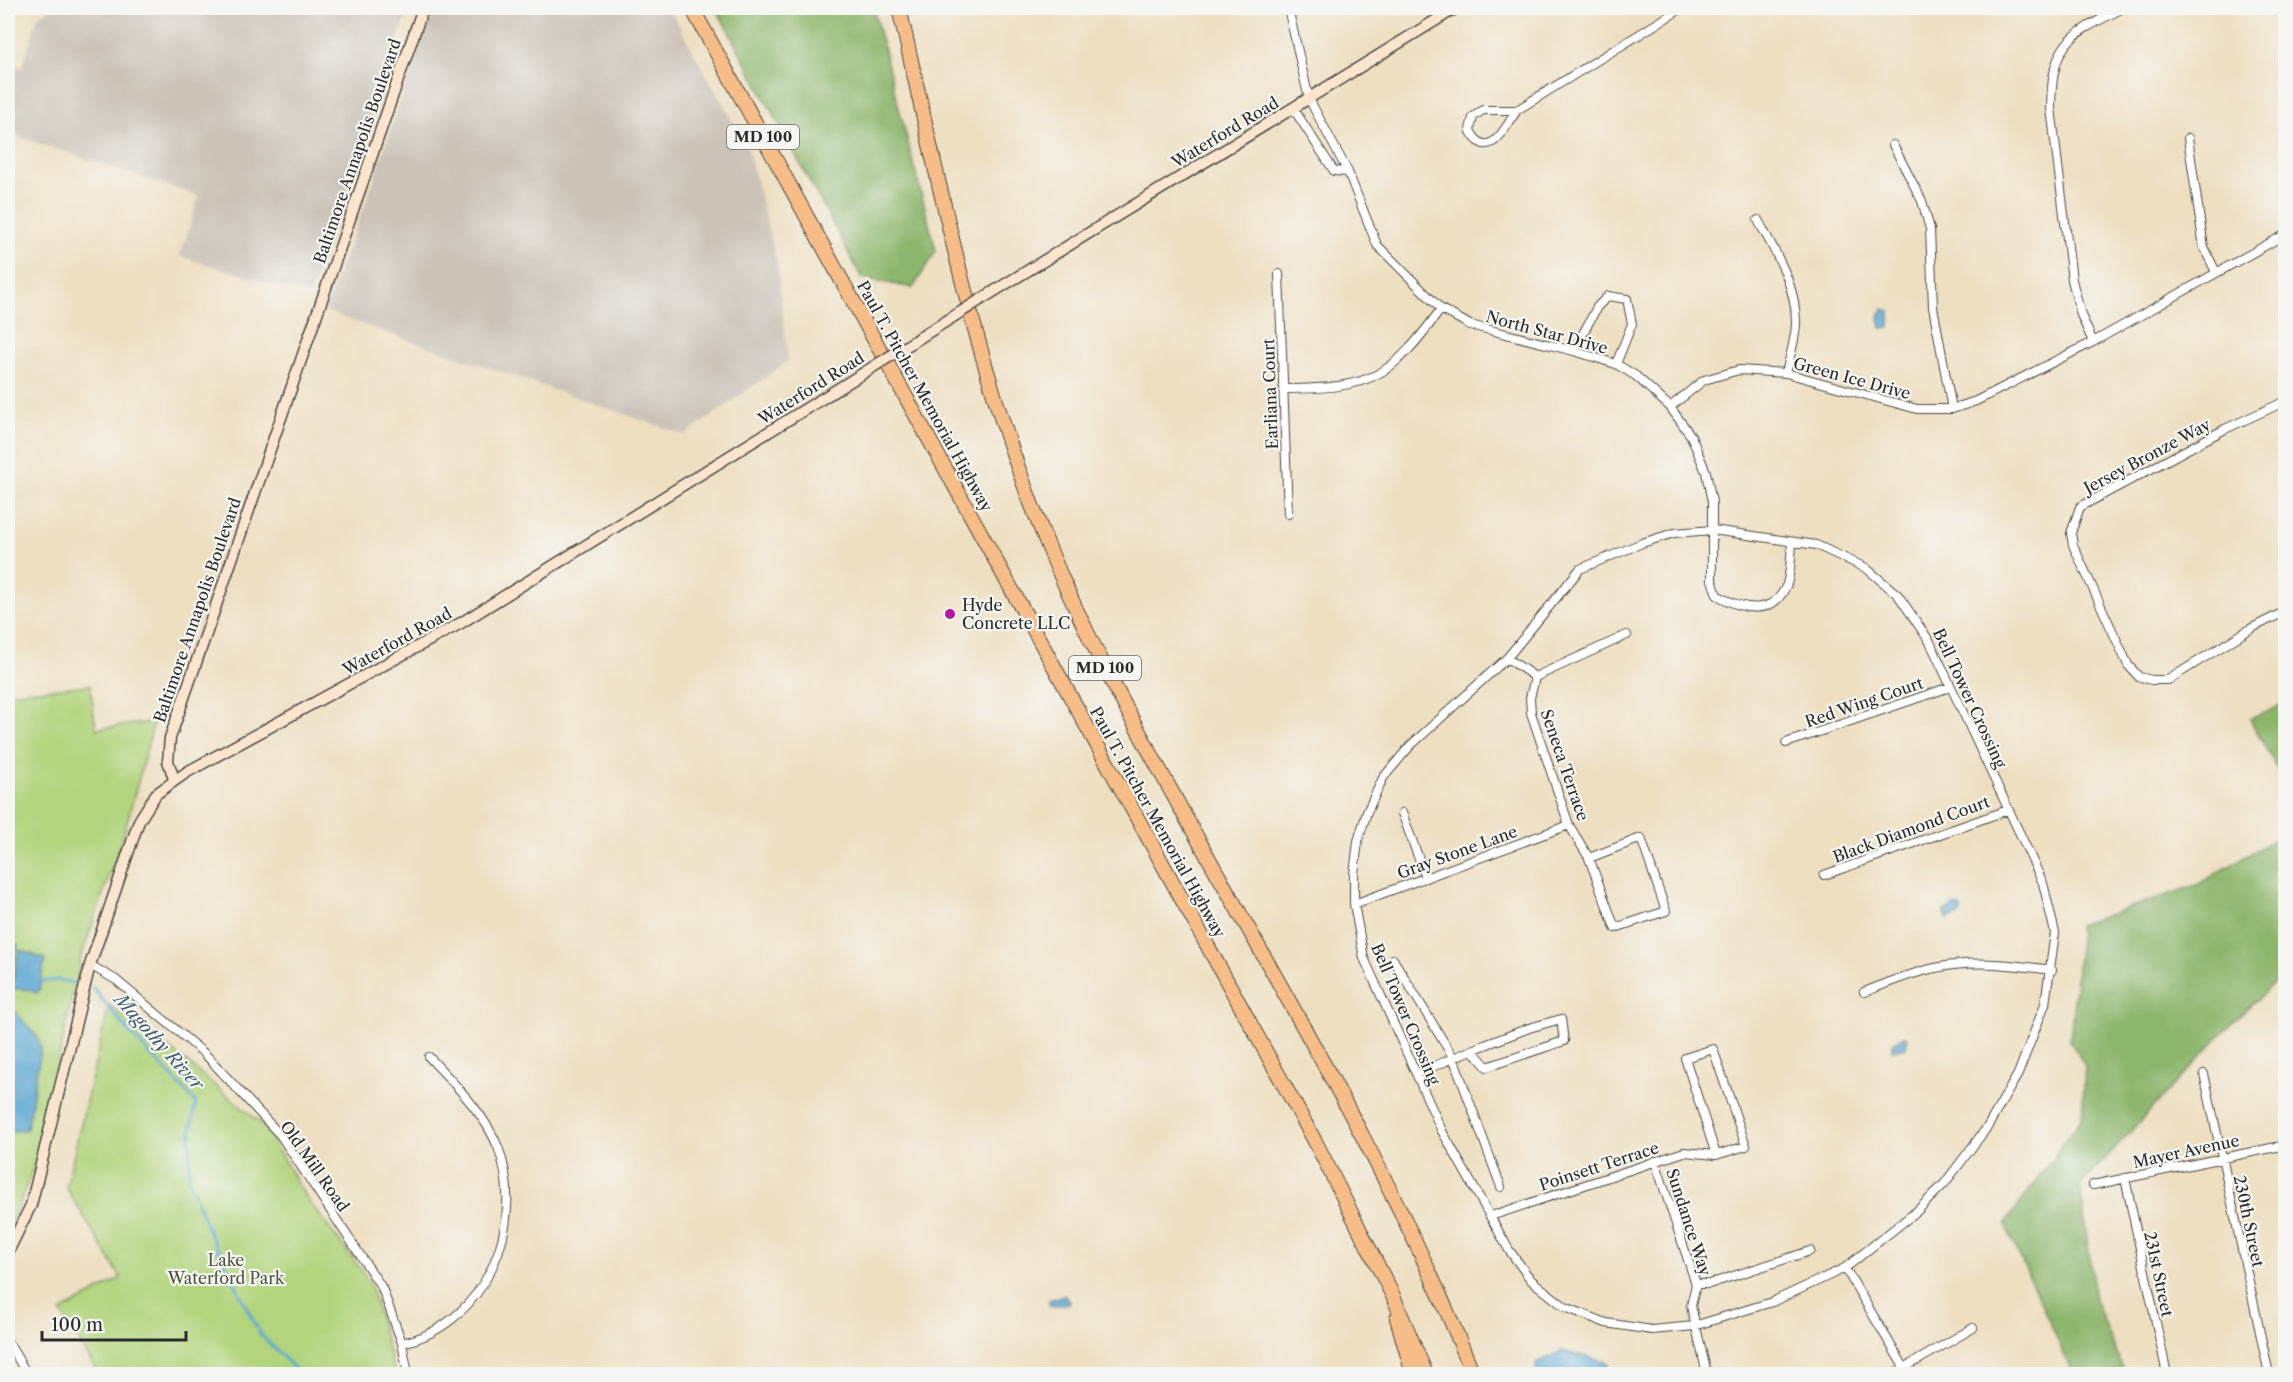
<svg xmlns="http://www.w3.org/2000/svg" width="2293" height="1382" viewBox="0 0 2293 1382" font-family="'Libre Caslon Text',serif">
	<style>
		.industrial { fill: #cbc3b8 }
		.green { fill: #b1d47c; stroke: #6e8054; stroke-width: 1.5 }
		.forest { fill: #8cb66c; stroke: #5c704c; stroke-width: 1.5 }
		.water { fill: #58a5d1; stroke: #42687e; stroke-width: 1.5 }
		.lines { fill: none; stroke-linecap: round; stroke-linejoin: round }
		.stream { stroke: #58a5d1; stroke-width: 3 }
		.street-casing { stroke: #484642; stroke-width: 10 }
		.secondary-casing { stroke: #484642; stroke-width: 13 }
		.highway-casing { stroke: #484642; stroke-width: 16 }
		.street { stroke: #fff; stroke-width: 8 }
		.secondary { stroke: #fce5cf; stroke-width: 10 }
		.highway { stroke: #f7bd88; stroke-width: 14 }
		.secondary-bridge-casing { stroke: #484642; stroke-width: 13; stroke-linecap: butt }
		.secondary-bridge { stroke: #fce5cf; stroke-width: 10 }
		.poi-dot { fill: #b5179e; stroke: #f6f6f2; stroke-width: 2 }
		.labels { text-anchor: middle; stroke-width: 4.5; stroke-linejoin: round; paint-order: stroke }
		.shield { fill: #f6f6f2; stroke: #686867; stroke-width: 1.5 }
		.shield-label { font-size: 15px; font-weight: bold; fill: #2b2b2b }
		.street-label { font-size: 16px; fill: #2b2b2b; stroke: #f6f6f2 }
		.poi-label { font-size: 16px; fill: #2b2b2b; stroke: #f6f6f2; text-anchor: start }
		.park-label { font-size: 16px; fill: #4c553f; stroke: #f6f6f2 }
		.water-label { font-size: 18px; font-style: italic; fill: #3d5c6d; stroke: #f6f6f2 }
	</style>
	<rect width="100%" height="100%" fill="#f6f6f2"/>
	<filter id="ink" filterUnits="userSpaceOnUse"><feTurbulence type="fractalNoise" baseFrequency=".0167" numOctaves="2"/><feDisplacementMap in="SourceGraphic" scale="12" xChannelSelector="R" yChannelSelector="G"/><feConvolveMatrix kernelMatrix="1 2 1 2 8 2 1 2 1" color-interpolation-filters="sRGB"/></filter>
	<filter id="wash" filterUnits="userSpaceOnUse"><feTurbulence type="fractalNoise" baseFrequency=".008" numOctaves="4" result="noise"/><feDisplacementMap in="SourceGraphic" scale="24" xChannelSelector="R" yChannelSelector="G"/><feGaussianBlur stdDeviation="1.35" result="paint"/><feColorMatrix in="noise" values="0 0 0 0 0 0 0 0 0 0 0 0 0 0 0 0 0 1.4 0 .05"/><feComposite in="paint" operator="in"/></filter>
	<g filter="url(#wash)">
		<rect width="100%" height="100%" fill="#eedfc1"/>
		<path class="industrial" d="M 53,8 L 409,8 L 310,295 L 180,256 L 199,196 L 13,135 L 8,130 L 8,64 L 22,68 L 38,16 Z
			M 432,8 L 669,8 L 748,149 L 777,263 L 788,361 L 685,435 L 324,311 L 371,188 Z"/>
		<path class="green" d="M 90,685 L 96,729 L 154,722 L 125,830 L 80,960 L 38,1154 L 15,1216 L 8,1229 L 8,693 Z
			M 109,1005 L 178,1055 L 263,1125 L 307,1199 L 369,1280 L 395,1374 L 99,1374 L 61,1312 L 121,1278 L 66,1187 Z"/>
		<path class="forest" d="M 716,8 L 873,8 L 936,251 L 913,288 L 862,278 Z
			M 2285,704 L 2285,783 L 2250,719 Z
			M 2285,833 L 2285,973 L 2225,1030 L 2080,1186 L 2095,1299 L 2125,1374 L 2073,1374 L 2005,1224 L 2082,1118 L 2085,1066 L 2070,1040 L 2080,937 L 2078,925 L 2197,885 Z"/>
		<path class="water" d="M 1883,309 L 1890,311 L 1890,328 L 1881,328 L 1879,316 Z
			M 1956,905 L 1962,908 L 1960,915 L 1946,919 L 1944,912 Z
			M 8,937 L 18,945 L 8,992 Z
			M 20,950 L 45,959 L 39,991 L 35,993 L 32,990 L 11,988 Z
			M 8,1003 L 37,1037 L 41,1048 L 27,1129 L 8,1132 Z
			M 1903,1036 L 1908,1038 L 1906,1047 L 1892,1050 L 1892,1044 Z
			M 1064,1295 L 1070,1303 L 1054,1306 L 1049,1305 L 1049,1300 Z
			M 1562,1351 L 1606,1362 L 1612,1374 L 1536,1374 L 1536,1363 Z"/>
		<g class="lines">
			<path class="stream" d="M 37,982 L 60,980 L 79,984
				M 92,987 L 130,1033 L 196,1102 L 190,1138 L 189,1180 L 207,1228 L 260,1334 L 300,1374"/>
		</g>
	</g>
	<g filter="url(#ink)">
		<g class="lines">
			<g class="street-casing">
				<path id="street" d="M 1288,8 L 1309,99 L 1348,172 L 1377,245 L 1441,309 L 1470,325 L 1574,351 L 1616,364 L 1636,376 L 1670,407 L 1691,436 L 1706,472 L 1712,502 L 1712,580 L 1717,595 C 1742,610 1774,617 1787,584 C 1791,572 1791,555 1792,542
					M 1293,108 L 1334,171 L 1348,172
					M 1517,110 L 1483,110 L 1473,117 L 1470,130 C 1489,166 1507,124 1517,110 L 1682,8
					M 2188,138 L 2204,248 L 2216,272
					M 1893,145 L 1922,201 L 1930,229 L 1933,307 L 1952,409
					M 1758,220 C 1775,252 1796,284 1796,322 C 1796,338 1790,356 1786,373
					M 1279,274 L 1288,514
					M 2093,342 L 2081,315 L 2072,280 L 2051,108 C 2052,42 2068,36 2123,8
					M 1574,351 L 1597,307 L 1608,296 L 1627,299 L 1632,324 L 1616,364
					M 1285,389 C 1371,388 1390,379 1441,309
					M 2286,401 L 2225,429 L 2080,507 L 2071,533 L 2073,545 L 2128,665 L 2139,677 L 2152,680 L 2168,680 L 2250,629 L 2286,611
					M 1670,407 L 1704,380 L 1739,370 L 1786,373 L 1917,409 L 1952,409 L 1976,401 L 2093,342 L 2286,234
					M 1713,530 L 1816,545 L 1866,568 L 1898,595 L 1930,642 L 2043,883 L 2055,933 L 2045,1004 L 2018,1074 L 1988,1126 L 1945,1183 L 1917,1211 L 1845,1268 L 1772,1302 L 1694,1326 L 1652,1330 L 1606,1323 L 1565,1307 L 1531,1280 L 1509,1250 L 1442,1131 L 1364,958 L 1354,904 L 1354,874 L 1358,841 L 1367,812 L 1383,778 L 1410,746 L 1507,658 L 1580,569 L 1642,543 L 1674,533 Z
					M 1507,658 L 1535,677 L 1530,698 L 1531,713 L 1569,825 L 1589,858
					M 1535,677 L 1627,635
					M 1786,743 L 1950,687
					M 1402,813 L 1426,878
					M 1641,838 L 1666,911 L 1615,928 L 1589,858 Z
					M 1824,875 L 2008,810
					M 1354,904 L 1569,825
					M 1393,959 L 1453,1057 L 1501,1187
					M 90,965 L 116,980 L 205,1054 L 281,1136 L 382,1288 L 402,1343 L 408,1374
					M 1864,992 C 1893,981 1923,968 1954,965 C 1986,961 2020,966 2052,970
					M 1561,1019 L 1564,1041 L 1487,1067 L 1472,1050 L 1529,1028 Z
					M 1713,1049 L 1746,1146 L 1716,1155 L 1685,1058 Z
					M 1416,1074 L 1472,1050
					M 2204,1074 L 2269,1374
					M 1655,1161 L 1696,1284 L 1691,1306 L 1707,1374
					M 2125,1178 L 2167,1374
					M 2093,1185 L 2286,1145
					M 1491,1216 L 1684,1152 L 1716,1155
					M 1845,1268 L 1908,1374
					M 1696,1284 L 1709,1284 L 1810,1251
					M 8,1342 L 27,1374
					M 402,1343 C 486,1324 527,1224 498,1147 C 484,1112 453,1083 429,1057
					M 1894,1374 L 1973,1328"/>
			</g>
			<g class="secondary-casing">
				<path id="secondary" d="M 996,290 L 1456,8
					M 174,779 L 168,761 L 170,738 L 423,8
					M 8,1252 L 31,1205 L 90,965 L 139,821 L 156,794 L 187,772 L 461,623 L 857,377"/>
			</g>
			<g class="highway-casing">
				<path id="highway" d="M 692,8 L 1317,1145 L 1393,1296 L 1426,1374
					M 899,8 C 941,190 976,375 1049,548 C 1086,638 1134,723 1181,809 C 1284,994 1395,1177 1473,1374
					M 1397,1318 L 1413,1374"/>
			</g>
			<use href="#street" class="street"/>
			<use href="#secondary" class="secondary"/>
			<use href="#highway" class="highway"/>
			<g class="secondary-bridge-casing">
				<path id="secondary-bridge" d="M 857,377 L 996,290"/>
			</g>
			<use href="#secondary-bridge" class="secondary-bridge"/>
		</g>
	</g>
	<circle class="poi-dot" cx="950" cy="614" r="6"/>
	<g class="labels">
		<g class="shield">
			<rect x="727" y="125" width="72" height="24" rx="4.5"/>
			<rect x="1069" y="656" width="72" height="24" rx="4.5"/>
		</g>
		<g class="shield-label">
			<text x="763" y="142">MD 100</text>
			<text x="1105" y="673">MD 100</text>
		</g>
		<g class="street-label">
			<text transform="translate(1225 132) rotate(-31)" y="6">Waterford Road</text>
			<text transform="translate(357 151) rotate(-71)" y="6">Baltimore Annapolis Boulevard</text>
			<text transform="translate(1547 332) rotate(15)" y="6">North Star Drive</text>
			<text transform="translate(1852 378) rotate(15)" y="6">Green Ice Drive</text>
			<text transform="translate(811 388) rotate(-32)" y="6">Waterford Road</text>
			<text transform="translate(1270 394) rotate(-92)" y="6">Earliana Court</text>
			<text transform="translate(925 396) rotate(61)" y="6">Paul T. Pitcher Memorial Highway</text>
			<text transform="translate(2147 456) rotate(-28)" y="6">Jersey Bronze Way</text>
			<text transform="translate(197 610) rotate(-71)" y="6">Baltimore Annapolis Boulevard</text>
			<text transform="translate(397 641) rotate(-29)" y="6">Waterford Road</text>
			<text transform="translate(1970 698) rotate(65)" y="6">Bell Tower Crossing</text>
			<text transform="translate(1864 702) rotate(-19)" y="6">Red Wing Court</text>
			<text transform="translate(1565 765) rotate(71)" y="6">Seneca Terrace</text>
			<text transform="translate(1158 822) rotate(61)" y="6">Paul T. Pitcher Memorial Highway</text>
			<text transform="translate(1911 829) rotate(-20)" y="6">Black Diamond Court</text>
			<text transform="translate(1457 852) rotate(-20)" y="6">Gray Stone Lane</text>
			<text transform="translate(1406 1014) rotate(67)" y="6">Bell Tower Crossing</text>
			<text transform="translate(2186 1151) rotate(-12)" y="6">Mayer Avenue</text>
			<text transform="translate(315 1166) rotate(55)" y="6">Old Mill Road</text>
			<text transform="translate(1599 1166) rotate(-18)" y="6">Poinsett Terrace</text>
			<text transform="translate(2249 1221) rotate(78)" y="6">230th Street</text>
			<text transform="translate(1689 1222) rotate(72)" y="6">Sundance Way</text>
			<text transform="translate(2159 1274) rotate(78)" y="6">231st Street</text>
		</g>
		<g class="poi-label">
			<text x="962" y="611">Hyde<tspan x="962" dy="18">Concrete LLC</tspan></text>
		</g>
		<g class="park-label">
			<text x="226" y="1266">Lake<tspan x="226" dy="18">Waterford Park</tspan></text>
		</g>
		<g class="water-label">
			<text transform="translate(159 1042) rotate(48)" y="6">Magothy River</text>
		</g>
	</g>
	<rect width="2293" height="1382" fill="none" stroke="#f6f6f2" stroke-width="30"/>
	<path d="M42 1331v9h144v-9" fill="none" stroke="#2b2b2b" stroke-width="3"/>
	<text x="51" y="1331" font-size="18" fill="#2b2b2b" stroke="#f6f6f2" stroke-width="4.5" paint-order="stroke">100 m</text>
</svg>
